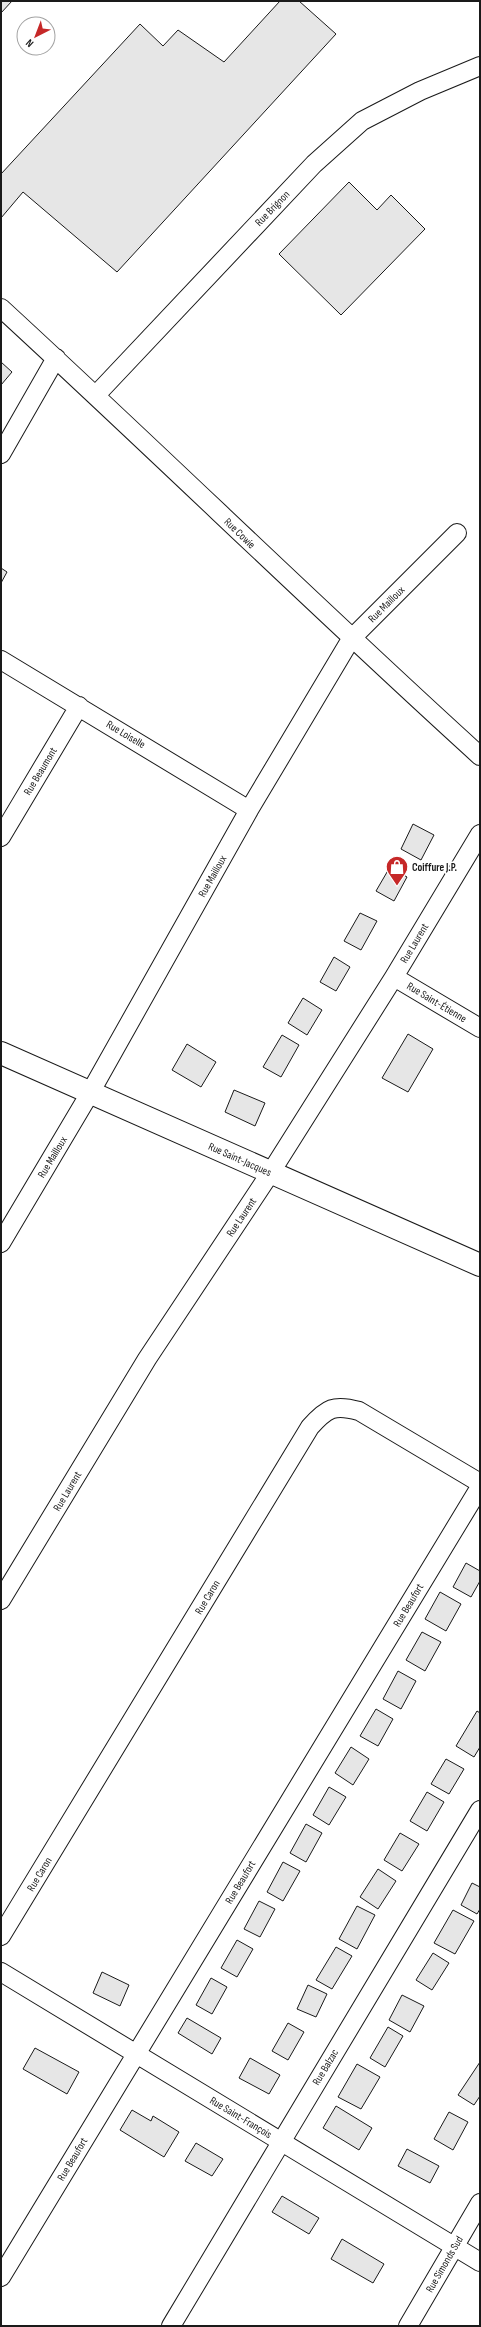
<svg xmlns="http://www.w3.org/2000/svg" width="481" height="2327" viewBox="0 0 481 2327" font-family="'Sofia Sans Condensed',sans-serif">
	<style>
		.building { fill: #e6e6e6; stroke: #1a1a1a }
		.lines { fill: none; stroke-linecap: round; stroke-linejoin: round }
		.minor-casing { stroke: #1a1a1a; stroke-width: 20 }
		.major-casing { stroke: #1a1a1a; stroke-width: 24 }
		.minor { stroke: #fff; stroke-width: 18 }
		.major { stroke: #fff; stroke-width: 22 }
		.labels { text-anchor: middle; stroke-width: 3; stroke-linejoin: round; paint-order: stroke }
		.street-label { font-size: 11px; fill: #1a1a1a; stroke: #fff }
		.poi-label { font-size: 11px; font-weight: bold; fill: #1a1a1a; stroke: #fff; text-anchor: start }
	</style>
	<rect width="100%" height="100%" fill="#fff"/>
	<path class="building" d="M 1,1 L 12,1 L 1,13 Z
		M 280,1 L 299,1 L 336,34 L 117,272 L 23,192 L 1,218 L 1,174 L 140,24 L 163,46 L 178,30 L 224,62 Z
		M 349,182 L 377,210 L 391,195 L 425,229 L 341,315 L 279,254 Z
		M 1,362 L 12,372 L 1,385 Z
		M 1,568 L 7,572 L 1,583 Z
		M 413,824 L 434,835 L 421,860 L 401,849 Z
		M 390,867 L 407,877 L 394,901 L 376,891 Z
		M 360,913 L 377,921 L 361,950 L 344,941 Z
		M 334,957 L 350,967 L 336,991 L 320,982 Z
		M 303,998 L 322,1010 L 307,1035 L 288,1023 Z
		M 408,1034 L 433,1049 L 408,1092 L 382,1078 Z
		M 282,1035 L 299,1045 L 281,1077 L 263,1067 Z
		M 187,1044 L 216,1062 L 201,1087 L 172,1070 Z
		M 234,1090 L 265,1103 L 255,1126 L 225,1112 Z
		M 466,1563 L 480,1571 L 480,1581 L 471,1597 L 453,1587 Z
		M 440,1592 L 461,1604 L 446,1631 L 425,1619 Z
		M 422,1632 L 441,1642 L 425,1671 L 406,1660 Z
		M 398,1671 L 416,1681 L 401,1709 L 383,1699 Z
		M 376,1709 L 393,1719 L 378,1746 L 360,1736 Z
		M 477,1711 L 480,1713 L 480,1747 L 474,1757 L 456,1746 Z
		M 351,1747 L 369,1759 L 353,1785 L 335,1773 Z
		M 446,1759 L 464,1769 L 449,1794 L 431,1784 Z
		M 329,1787 L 346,1797 L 329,1825 L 313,1815 Z
		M 427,1792 L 444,1802 L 427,1831 L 410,1821 Z
		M 306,1824 L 322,1833 L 306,1862 L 290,1853 Z
		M 400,1833 L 419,1844 L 402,1871 L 384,1860 Z
		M 283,1862 L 300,1871 L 283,1901 L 267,1892 Z
		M 378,1869 L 396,1881 L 378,1909 L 360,1897 Z
		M 472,1883 L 480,1887 L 480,1909 L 477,1914 L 461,1905 Z
		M 259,1901 L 275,1909 L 260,1937 L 244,1929 Z
		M 357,1906 L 375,1915 L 357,1949 L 339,1939 Z
		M 453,1910 L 474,1921 L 455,1954 L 434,1943 Z
		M 237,1940 L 253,1949 L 237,1977 L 221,1968 Z
		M 336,1947 L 352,1956 L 332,1989 L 316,1980 Z
		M 433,1953 L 449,1963 L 432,1990 L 416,1980 Z
		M 102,1972 L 129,1985 L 120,2006 L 93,1993 Z
		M 211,1978 L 227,1987 L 212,2014 L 196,2005 Z
		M 308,1985 L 327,1994 L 316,2017 L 297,2009 Z
		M 402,1995 L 424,2006 L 410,2032 L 389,2020 Z
		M 187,2018 L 221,2038 L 212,2054 L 178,2033 Z
		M 288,2023 L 304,2032 L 288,2060 L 272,2051 Z
		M 388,2027 L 403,2036 L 385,2067 L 370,2058 Z
		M 35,2048 L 79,2072 L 67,2094 L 23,2069 Z
		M 250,2058 L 280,2075 L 269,2094 L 239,2078 Z
		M 480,2062 L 480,2096 L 474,2105 L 458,2095 Z
		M 357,2064 L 380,2077 L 361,2109 L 338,2097 Z
		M 336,2106 L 372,2128 L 359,2150 L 323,2128 Z
		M 132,2110 L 151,2121 L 153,2116 L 179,2132 L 164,2157 L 120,2130 Z
		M 449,2112 L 468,2122 L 453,2150 L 434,2139 Z
		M 196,2143 L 223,2159 L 212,2176 L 185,2161 Z
		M 407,2149 L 439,2166 L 430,2183 L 398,2166 Z
		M 282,2196 L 319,2218 L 309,2234 L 272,2212 Z
		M 342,2239 L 384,2264 L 373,2283 L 331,2259 Z"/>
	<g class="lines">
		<g class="minor-casing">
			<path id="minor" d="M 1,308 C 162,456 318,609 480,756
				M 96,395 L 314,164 L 362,121 L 420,91 L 480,66
				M 1,454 L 56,358
				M 1,660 L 249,810
				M 1,837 L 79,706
				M 394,977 L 480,1028
				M 1,1243 L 90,1093 L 249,810 L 351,639 L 457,533
				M 1,1600 L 147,1359 L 271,1172 L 394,977 L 480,834
				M 1,1936 L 310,1427 C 327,1408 334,1404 359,1411 L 480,1483
				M 1,1972 L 480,2262
				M 1,2277 L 480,1487
				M 171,2326 L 480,1810
				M 408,2326 L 480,2203"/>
		</g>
		<g class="major-casing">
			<path id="major" d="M 1,1053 L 480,1265"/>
		</g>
		<use href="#minor" class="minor"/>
		<use href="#major" class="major"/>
	</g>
	<defs>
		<g id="shop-pin" transform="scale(1.15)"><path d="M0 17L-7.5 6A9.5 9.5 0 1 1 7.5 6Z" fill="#c62828" stroke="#fff"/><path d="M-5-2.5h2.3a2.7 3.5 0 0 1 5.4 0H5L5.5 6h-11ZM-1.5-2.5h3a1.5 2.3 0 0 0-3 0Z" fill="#fff"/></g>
	</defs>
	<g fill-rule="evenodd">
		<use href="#shop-pin" x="397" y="867"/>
	</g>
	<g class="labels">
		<g class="street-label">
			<text transform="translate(272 208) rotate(-46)" y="4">Rue Brignon</text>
			<text transform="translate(240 533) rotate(44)" y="4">Rue Cowie</text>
			<text transform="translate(386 604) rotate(-45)" y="4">Rue Mailloux</text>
			<text transform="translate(126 734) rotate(31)" y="4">Rue Loiselle</text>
			<text transform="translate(40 771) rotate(-59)" y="4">Rue Beaumont</text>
			<text transform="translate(212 876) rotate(-61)" y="4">Rue Mailloux</text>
			<text transform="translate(414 943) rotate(-59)" y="4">Rue Laurent</text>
			<text transform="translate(437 1002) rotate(31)" y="4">Rue Saint-Étienne</text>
			<text transform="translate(52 1157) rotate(-59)" y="4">Rue Mailloux</text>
			<text transform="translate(240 1159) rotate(24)" y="4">Rue Saint-Jacques</text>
			<text transform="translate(241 1217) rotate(-56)" y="4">Rue Laurent</text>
			<text transform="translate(67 1491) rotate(-59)" y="4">Rue Laurent</text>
			<text transform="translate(207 1597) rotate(-59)" y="4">Rue Caron</text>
			<text transform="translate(408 1605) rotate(-59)" y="4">Rue Beaufort</text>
			<text transform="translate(39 1874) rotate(-59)" y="4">Rue Caron</text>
			<text transform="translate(240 1882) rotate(-59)" y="4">Rue Beaufort</text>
			<text transform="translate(325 2067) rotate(-59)" y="4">Rue Balzac</text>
			<text transform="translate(241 2117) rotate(31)" y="4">Rue Saint-François</text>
			<text transform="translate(72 2159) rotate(-59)" y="4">Rue Beaufort</text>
			<text transform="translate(444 2264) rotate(-60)" y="4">Rue Simonds Sud</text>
		</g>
		<g class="poi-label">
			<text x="412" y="871">Coiffure J.P.</text>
		</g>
	</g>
	<rect width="481" height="2327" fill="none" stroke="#1a1a1a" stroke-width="4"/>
	<g transform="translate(36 36) rotate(222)"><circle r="19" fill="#ffffff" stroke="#a3a3a3"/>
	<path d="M0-3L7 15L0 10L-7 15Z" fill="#c62828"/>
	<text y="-6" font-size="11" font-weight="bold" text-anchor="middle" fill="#1a1a1a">N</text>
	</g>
</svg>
